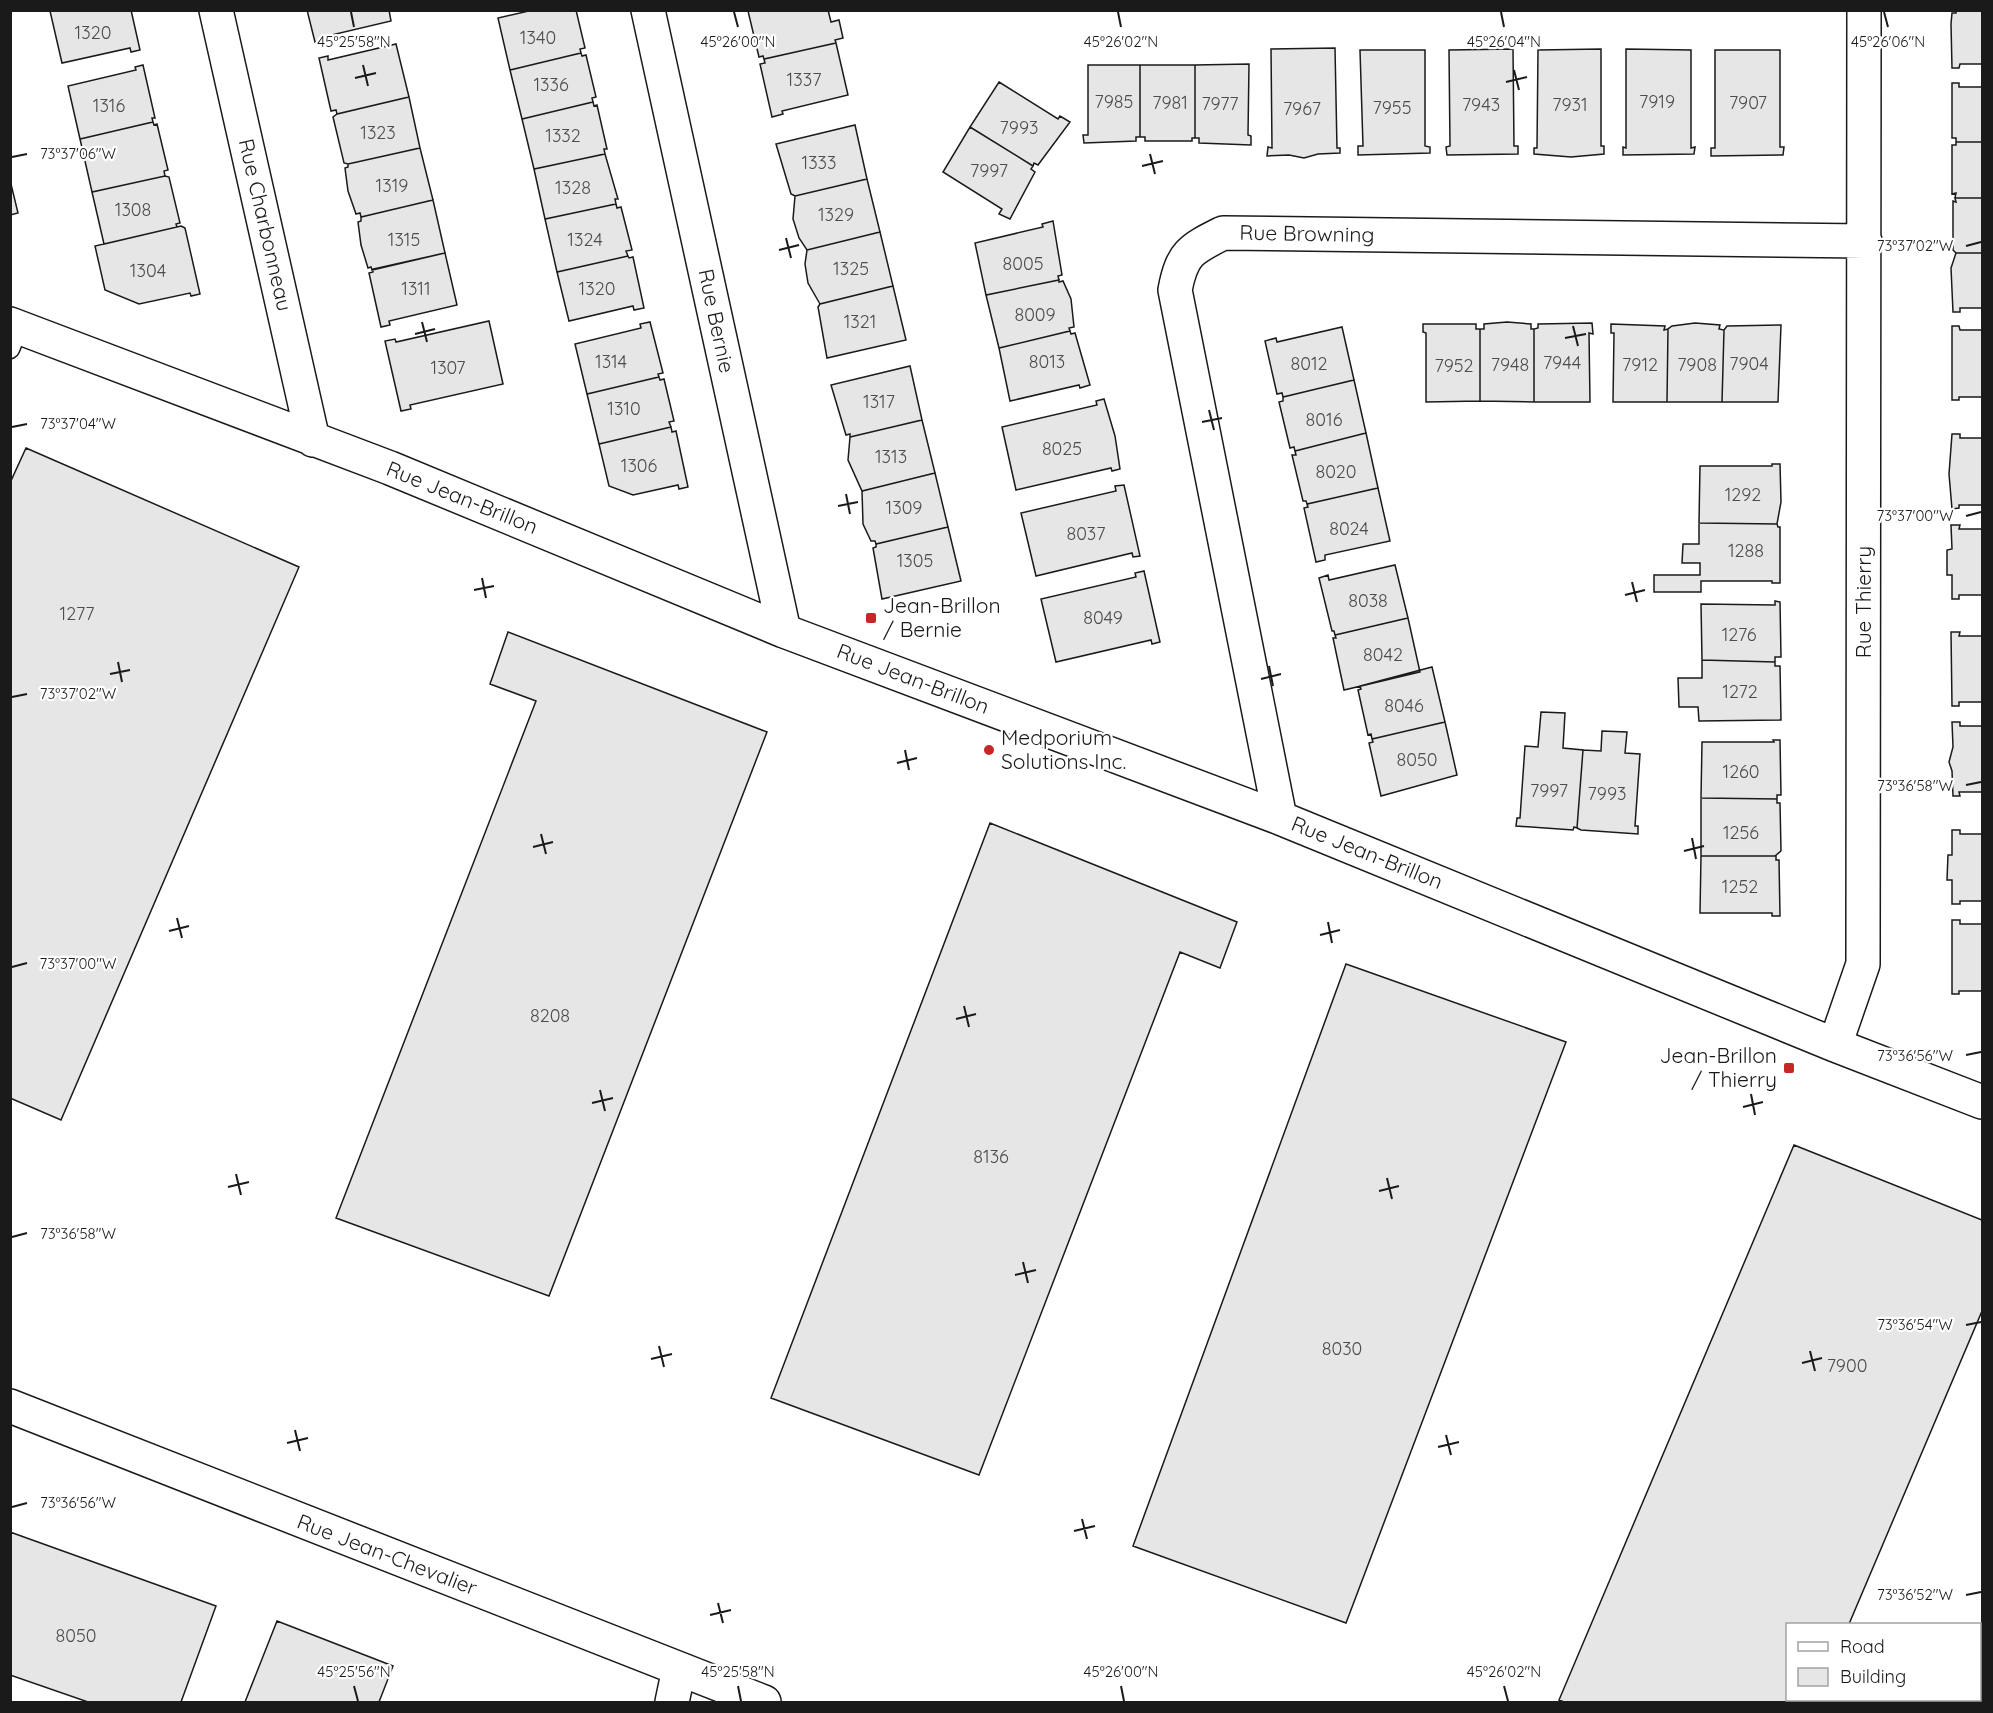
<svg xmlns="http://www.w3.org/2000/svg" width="1993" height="1713" viewBox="0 0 1993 1713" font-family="Quicksand,sans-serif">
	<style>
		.building { fill: #e6e6e6; stroke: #1a1a1a; stroke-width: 1.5 }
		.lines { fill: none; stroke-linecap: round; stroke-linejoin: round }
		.service-casing { stroke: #1a1a1a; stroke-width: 21 }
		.minor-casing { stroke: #1a1a1a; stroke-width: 36 }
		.service { stroke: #fff; stroke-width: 18 }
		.minor { stroke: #fff; stroke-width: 33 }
		.ticks { fill: none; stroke: #1a1a1a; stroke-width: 2 }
		.poi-dot { fill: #c62828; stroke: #fff; stroke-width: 2 }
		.labels { text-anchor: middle; stroke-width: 4.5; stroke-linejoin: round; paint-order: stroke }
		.number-label { font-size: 18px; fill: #4d4d4d }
		.street-label { font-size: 21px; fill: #1a1a1a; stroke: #fff }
		.poi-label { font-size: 21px; fill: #1a1a1a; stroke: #fff; text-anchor: start }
		.ticks-label { font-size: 15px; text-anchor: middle; fill: #1a1a1a; stroke: #fff; stroke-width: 4.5; stroke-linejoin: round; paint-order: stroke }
	</style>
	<rect width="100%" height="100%" fill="#fff"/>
	<path class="building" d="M 131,10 L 140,50 L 131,52 L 130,48 L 62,63 L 50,11 Z
		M 307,10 L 389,10 L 391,21 L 323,37 L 324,40 L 315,42 Z
		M 533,10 L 576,10 L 585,48 L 580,49 L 581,53 L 510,70 L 498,18 Z
		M 828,10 L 831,22 L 839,20 L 843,38 L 835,40 L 836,43 L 764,59 L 763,56 L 759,57 L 748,11 Z
		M 1956,10 L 1982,10 L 1982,64 L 1960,64 L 1959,68 L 1952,68 L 1951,24 L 1952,13 L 1956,13 Z
		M 836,43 L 848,95 L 782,111 L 783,114 L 772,117 L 760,64 L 765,63 L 764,59 Z
		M 396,44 L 409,97 L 337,114 L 336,110 L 331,111 L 319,58 L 328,56 L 328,60 Z
		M 1335,48 L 1337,148 L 1340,148 L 1340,153 L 1318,154 L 1304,158 L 1289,155 L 1267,156 L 1268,147 L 1272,148 L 1271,49 Z
		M 1513,49 L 1514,146 L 1518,146 L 1518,154 L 1447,155 L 1446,147 L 1450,146 L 1449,50 Z
		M 1601,49 L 1601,146 L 1604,146 L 1604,154 L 1571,157 L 1534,154 L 1534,148 L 1537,148 L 1538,50 Z
		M 1626,49 L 1691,50 L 1691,148 L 1695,147 L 1694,154 L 1623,155 L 1623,147 L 1626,148 Z
		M 1360,50 L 1425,50 L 1425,146 L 1430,147 L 1430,153 L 1358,155 L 1358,146 L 1363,146 Z
		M 1715,50 L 1780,50 L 1780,147 L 1784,147 L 1783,155 L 1711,156 L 1711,148 L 1715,148 Z
		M 581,53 L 582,56 L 586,55 L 596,97 L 592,98 L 593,102 L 522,119 L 510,70 Z
		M 1249,64 L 1248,135 L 1251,136 L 1251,145 L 1199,143 L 1199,138 L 1195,138 L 1195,65 Z
		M 143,65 L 155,118 L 152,118 L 153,122 L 80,139 L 68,86 L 136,70 L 135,67 Z
		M 1088,65 L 1140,65 L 1140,137 L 1136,137 L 1136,141 L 1084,143 L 1083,135 L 1088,135 Z
		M 1140,65 L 1195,65 L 1195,138 L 1192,138 L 1192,141 L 1145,141 L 1145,137 L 1140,137 Z
		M 999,82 L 1058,119 L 1060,116 L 1070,122 L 1038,165 L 1034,163 L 1033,166 L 970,127 Z
		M 1952,83 L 1959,83 L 1959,87 L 1982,87 L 1982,142 L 1956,142 L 1956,138 L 1952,138 Z
		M 409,97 L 420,148 L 348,164 L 344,163 L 333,117 L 337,114 Z
		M 593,102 L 594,106 L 597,105 L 607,149 L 604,149 L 605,154 L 534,169 L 522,119 Z
		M 153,122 L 154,125 L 157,124 L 168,170 L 164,171 L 165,176 L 92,192 L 80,139 Z
		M 855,125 L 867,179 L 795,196 L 791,194 L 776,144 Z
		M 970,127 L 1033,166 L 1031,169 L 1035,172 L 1010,219 L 999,214 L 1002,209 L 943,172 Z
		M 1956,142 L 1982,142 L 1982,198 L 1955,198 L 1956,193 L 1952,194 L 1952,145 L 1956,145 Z
		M 420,148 L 433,200 L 361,217 L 360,213 L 356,214 L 348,191 L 345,168 L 348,167 L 348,164 Z
		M 605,154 L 618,199 L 615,199 L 616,204 L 545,219 L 534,169 Z
		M 165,176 L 169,177 L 180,223 L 176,224 L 177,227 L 104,244 L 92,192 Z
		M 867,179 L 880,232 L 807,250 L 799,238 L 793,219 L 795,196 Z
		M 10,180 L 18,213 L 10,215 Z
		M 1955,198 L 1982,198 L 1982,253 L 1956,253 L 1953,250 L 1953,201 L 1956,202 Z
		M 433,200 L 445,253 L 372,270 L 371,267 L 368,268 L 361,245 L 358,222 L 361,221 L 361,217 Z
		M 616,204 L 617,208 L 621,207 L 632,250 L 626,251 L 628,256 L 557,272 L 545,219 Z
		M 1053,221 L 1062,275 L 1058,276 L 1059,280 L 986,295 L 975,243 L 1043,227 L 1042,224 Z
		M 181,226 L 185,228 L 200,294 L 191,296 L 190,293 L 139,304 L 105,290 L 95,246 Z
		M 880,232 L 893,286 L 820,304 L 808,283 L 805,264 L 807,250 Z
		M 445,253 L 457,305 L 389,321 L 390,325 L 381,327 L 369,273 L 373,272 L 373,269 Z
		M 1956,253 L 1982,253 L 1982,308 L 1960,308 L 1960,312 L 1953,312 L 1951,268 Z
		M 628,256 L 629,258 L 633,257 L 644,308 L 634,310 L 633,306 L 569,321 L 557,272 Z
		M 1059,280 L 1059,282 L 1063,281 L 1071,299 L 1074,327 L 1069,328 L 1070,331 L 999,348 L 986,295 Z
		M 893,286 L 906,340 L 827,358 L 818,307 L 820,304 Z
		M 489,321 L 503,384 L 410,405 L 411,409 L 401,411 L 385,341 L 395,339 L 396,342 Z
		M 650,322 L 663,373 L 658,374 L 659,377 L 587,394 L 575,344 L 641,328 L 640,324 Z
		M 1507,322 L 1531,324 L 1531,329 L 1534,329 L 1534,402 L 1480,401 L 1480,329 L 1484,329 L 1484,324 Z
		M 1592,323 L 1593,334 L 1589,333 L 1590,402 L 1534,402 L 1534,329 L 1538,328 L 1538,324 Z
		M 1695,323 L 1720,325 L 1719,329 L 1724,330 L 1722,402 L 1667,402 L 1668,329 L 1672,326 Z
		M 1423,324 L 1476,324 L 1476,329 L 1480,329 L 1480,401 L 1426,402 L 1426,333 L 1423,332 Z
		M 1611,324 L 1665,326 L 1664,330 L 1668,329 L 1667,402 L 1613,402 L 1614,333 L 1611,333 Z
		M 1781,325 L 1778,402 L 1722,402 L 1724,330 L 1727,326 Z
		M 1952,326 L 1959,326 L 1960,330 L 1982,330 L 1982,397 L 1959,397 L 1959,400 L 1952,400 Z
		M 1342,327 L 1354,380 L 1283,397 L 1282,393 L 1277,394 L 1265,341 L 1276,338 L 1277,342 Z
		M 1070,331 L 1071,334 L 1075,333 L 1090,385 L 1080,388 L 1079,385 L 1010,401 L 999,348 Z
		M 910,366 L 922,420 L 850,437 L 850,434 L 846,435 L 831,385 Z
		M 659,377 L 660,380 L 664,379 L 674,421 L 669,422 L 671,427 L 599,444 L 587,394 Z
		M 1354,380 L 1366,433 L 1295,451 L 1294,447 L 1290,448 L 1279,402 L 1283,401 L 1283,397 Z
		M 1104,399 L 1115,436 L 1120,469 L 1112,471 L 1111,468 L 1016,490 L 1002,427 L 1097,405 L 1096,401 Z
		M 922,420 L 935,473 L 862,491 L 848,460 L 850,437 Z
		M 671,427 L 672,432 L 676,431 L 688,487 L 679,489 L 678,485 L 633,495 L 609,486 L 599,444 Z
		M 1366,433 L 1378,488 L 1307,504 L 1306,501 L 1303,501 L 1292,455 L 1296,455 L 1295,451 Z
		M 1952,434 L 1960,434 L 1960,438 L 1982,438 L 1982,505 L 1959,505 L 1959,508 L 1952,509 L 1949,474 Z
		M 26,448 L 299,567 L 61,1120 L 10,1098 L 10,483 Z
		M 1772,464 L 1780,464 L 1781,502 L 1777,524 L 1699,523 L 1700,466 L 1772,466 Z
		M 935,473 L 948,527 L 876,544 L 875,541 L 871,541 L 863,524 L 862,491 Z
		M 1124,485 L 1140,556 L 1133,557 L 1132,553 L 1036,576 L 1021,513 L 1116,491 L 1115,486 Z
		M 1378,488 L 1390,541 L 1325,555 L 1325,560 L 1316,562 L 1304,508 L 1308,507 L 1307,504 Z
		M 1699,523 L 1777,524 L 1778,527 L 1780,527 L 1780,583 L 1772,583 L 1772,581 L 1701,581 L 1701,592 L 1654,592 L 1654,575 L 1700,575 L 1700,563 L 1682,563 L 1683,544 L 1699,544 Z
		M 1951,525 L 1960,525 L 1959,529 L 1982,529 L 1982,595 L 1959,595 L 1959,599 L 1952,599 L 1952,575 L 1947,575 L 1947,550 L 1952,549 Z
		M 948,527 L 961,581 L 882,599 L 873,548 L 876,547 L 876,544 Z
		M 1395,565 L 1408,618 L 1335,635 L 1334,631 L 1332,631 L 1319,578 L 1328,575 L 1329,580 Z
		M 1144,571 L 1160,642 L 1152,644 L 1151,640 L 1056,662 L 1041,599 L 1136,577 L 1135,573 Z
		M 1775,601 L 1780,602 L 1781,657 L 1775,657 L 1775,662 L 1702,660 L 1701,604 L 1775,605 Z
		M 1408,618 L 1420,672 L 1344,690 L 1333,638 L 1336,638 L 1335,635 Z
		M 508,632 L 767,732 L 549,1296 L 336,1218 L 536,701 L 490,684 Z
		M 1951,632 L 1960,632 L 1959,636 L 1982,636 L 1982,702 L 1959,702 L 1959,706 L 1952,706 Z
		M 1702,660 L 1775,662 L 1775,666 L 1780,666 L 1781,720 L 1699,721 L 1698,707 L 1679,707 L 1678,678 L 1702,678 Z
		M 1432,667 L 1445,722 L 1372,739 L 1371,734 L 1368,735 L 1358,690 L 1361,689 L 1360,686 Z
		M 1541,712 L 1565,713 L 1563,748 L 1583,750 L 1577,828 L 1574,827 L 1573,830 L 1516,826 L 1517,818 L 1520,818 L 1525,746 L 1538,747 Z
		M 1445,722 L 1457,775 L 1381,796 L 1369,743 L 1373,742 L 1372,739 Z
		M 1952,722 L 1960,722 L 1960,726 L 1982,726 L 1982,792 L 1959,792 L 1960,796 L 1953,796 L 1952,771 L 1949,762 L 1953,747 Z
		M 1602,731 L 1627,732 L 1625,753 L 1640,754 L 1635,826 L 1638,826 L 1638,834 L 1581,830 L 1577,828 L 1583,750 L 1601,751 Z
		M 1773,740 L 1780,740 L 1781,795 L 1777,795 L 1777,799 L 1701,798 L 1702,742 L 1774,742 Z
		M 1701,798 L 1777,799 L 1777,803 L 1780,803 L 1781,851 L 1775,856 L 1701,856 Z
		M 990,823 L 1237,922 L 1220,968 L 1180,952 L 979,1475 L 771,1398 Z
		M 1952,830 L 1960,830 L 1960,834 L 1982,834 L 1982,901 L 1960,901 L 1960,904 L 1952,904 L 1952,880 L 1947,880 L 1948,855 L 1952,855 Z
		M 1701,856 L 1776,856 L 1776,860 L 1779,860 L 1780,916 L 1772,916 L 1772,913 L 1700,913 Z
		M 1952,920 L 1960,920 L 1960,924 L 1982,924 L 1982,991 L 1959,991 L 1959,994 L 1952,994 Z
		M 1346,964 L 1566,1042 L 1346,1623 L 1133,1546 Z
		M 1794,1145 L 1982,1220 L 1982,1311 L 1849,1624 L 1788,1624 L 1788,1700 L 1817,1700 L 1816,1702 L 1564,1702 L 1559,1700 Z
		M 10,1532 L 216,1606 L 181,1702 L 88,1702 L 10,1675 Z
		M 277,1621 L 393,1666 L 379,1702 L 245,1702 Z"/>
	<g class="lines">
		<g class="service-casing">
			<path id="service" d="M 10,349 L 19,327"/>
		</g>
		<g class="minor-casing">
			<path id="minor" d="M 216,10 L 313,440
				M 648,10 L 784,631
				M 10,324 L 390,468 L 784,631 L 1280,818 L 1835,1045 L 1982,1102
				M 1280,818 L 1175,290 C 1182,253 1191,249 1223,233 L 1865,241
				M 1835,1045 L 1863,964 L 1864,10
				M 10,1406 L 764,1702
				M 672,1702 L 679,1669"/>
		</g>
		<use href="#service" class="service"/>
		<use href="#minor" class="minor"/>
	</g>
	<path class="ticks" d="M 351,12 L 354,27M 734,12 L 738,27M 1118,12 L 1121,27M 1501,12 L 1504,27M 1884,12 L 1888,27M 363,65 L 368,86M 1514,70 L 1519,90M 355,78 L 376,73M 1506,82 L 1527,77M 1150,154 L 1155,174M 12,157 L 27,154M 1142,166 L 1163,161M 786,238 L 791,258M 1966,246 L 1981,242M 779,250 L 799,245M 422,322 L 427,342M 1573,326 L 1578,346M 415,334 L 435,329M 1565,338 L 1586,334M 1209,410 L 1214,430M 1202,422 L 1222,418M 12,427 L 27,424M 846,494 L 850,514M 838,506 L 858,502M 1966,516 L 1981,512M 482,578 L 486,598M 1632,582 L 1637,602M 474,590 L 494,586M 1625,595 L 1645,590M 118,662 L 122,682M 1269,666 L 1273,686M 110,674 L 130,670M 1261,679 L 1281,674M 12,697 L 27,694M 905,750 L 909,770M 897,763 L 917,758M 1966,785 L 1981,782M 541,834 L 546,854M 1692,838 L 1696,859M 533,847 L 553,842M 1684,851 L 1704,846M 177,918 L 182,938M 1328,922 L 1332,943M 169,931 L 189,926M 1320,935 L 1340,930M 12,967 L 27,963M 964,1006 L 969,1027M 956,1019 L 976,1014M 1966,1055 L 1981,1052M 600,1090 L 605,1111M 1751,1094 L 1755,1115M 592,1103 L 613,1098M 1743,1107 L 1763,1102M 236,1174 L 241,1195M 1387,1178 L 1392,1199M 228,1187 L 249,1182M 1379,1191 L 1399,1186M 12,1237 L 27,1233M 1023,1262 L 1028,1283M 1015,1275 L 1036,1270M 1966,1325 L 1981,1322M 659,1346 L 664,1367M 1810,1351 L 1815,1371M 651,1359 L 672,1354M 1802,1363 L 1822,1358M 295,1430 L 300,1451M 1446,1435 L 1451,1455M 287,1443 L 308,1438M 1438,1447 L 1459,1442M 12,1507 L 27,1503M 1082,1519 L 1087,1539M 1074,1531 L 1095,1526M 1966,1595 L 1981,1592M 718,1603 L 723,1623M 710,1615 L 731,1610M 354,1686 L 358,1701M 738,1686 L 741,1701M 1121,1686 L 1124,1701M 1504,1686 L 1508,1701"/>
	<g class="poi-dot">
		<rect x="865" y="612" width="12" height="12" rx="3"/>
		<circle cx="989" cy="750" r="6"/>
		<rect x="1783" y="1062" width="12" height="12" rx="3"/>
	</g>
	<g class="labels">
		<g class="number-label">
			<text x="93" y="39">1320</text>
			<text x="538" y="44">1340</text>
			<text x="804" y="86">1337</text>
			<text x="551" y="91">1336</text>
			<text x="1114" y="108">7985</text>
			<text x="1657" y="108">7919</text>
			<text x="1170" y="109">7981</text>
			<text x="1748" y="109">7907</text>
			<text x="1220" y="110">7977</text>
			<text x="1481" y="111">7943</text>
			<text x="1570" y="111">7931</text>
			<text x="109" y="112">1316</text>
			<text x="1392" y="114">7955</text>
			<text x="1302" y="115">7967</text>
			<text x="1019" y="134">7993</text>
			<text x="378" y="139">1323</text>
			<text x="563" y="142">1332</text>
			<text x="819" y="169">1333</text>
			<text x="989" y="177">7997</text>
			<text x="392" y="192">1319</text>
			<text x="573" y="194">1328</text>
			<text x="133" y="216">1308</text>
			<text x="836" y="221">1329</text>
			<text x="404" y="246">1315</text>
			<text x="585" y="246">1324</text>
			<text x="1023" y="270">8005</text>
			<text x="851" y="275">1325</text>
			<text x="148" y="277">1304</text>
			<text x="416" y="295">1311</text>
			<text x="597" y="295">1320</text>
			<text x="1035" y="321">8009</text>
			<text x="860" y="328">1321</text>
			<text x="611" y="368">1314</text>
			<text x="1047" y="368">8013</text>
			<text x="1562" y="369">7944</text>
			<text x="1309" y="370">8012</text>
			<text x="1749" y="370">7904</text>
			<text x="1510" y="371">7948</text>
			<text x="1640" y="371">7912</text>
			<text x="1697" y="371">7908</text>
			<text x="1454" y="372">7952</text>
			<text x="448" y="374">1307</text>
			<text x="879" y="408">1317</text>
			<text x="624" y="415">1310</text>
			<text x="1324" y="426">8016</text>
			<text x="1062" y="455">8025</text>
			<text x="891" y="463">1313</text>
			<text x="639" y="472">1306</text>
			<text x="1336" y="478">8020</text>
			<text x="1743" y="501">1292</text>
			<text x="904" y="514">1309</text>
			<text x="1349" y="535">8024</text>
			<text x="1086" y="540">8037</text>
			<text x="1746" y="557">1288</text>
			<text x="915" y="567">1305</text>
			<text x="1368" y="607">8038</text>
			<text x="77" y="620">1277</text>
			<text x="1103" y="624">8049</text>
			<text x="1739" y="641">1276</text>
			<text x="1383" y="661">8042</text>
			<text x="1740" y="698">1272</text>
			<text x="1404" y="712">8046</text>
			<text x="1417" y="766">8050</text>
			<text x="1741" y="778">1260</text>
			<text x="1549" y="797">7997</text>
			<text x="1607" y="800">7993</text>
			<text x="1741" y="839">1256</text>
			<text x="1740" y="893">1252</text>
			<text x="550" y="1022">8208</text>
			<text x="991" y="1163">8136</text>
			<text x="1342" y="1355">8030</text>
			<text x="1847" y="1372">7900</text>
			<text x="76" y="1642">8050</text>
		</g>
		<g class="street-label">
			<text transform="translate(265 225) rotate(77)" y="7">Rue Charbonneau</text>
			<text transform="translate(1307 234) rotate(1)" y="7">Rue Browning</text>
			<text transform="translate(716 321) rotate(78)" y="7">Rue Bernie</text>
			<text transform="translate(462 498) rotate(22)" y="7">Rue Jean-Brillon</text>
			<text transform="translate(1864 602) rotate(-90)" y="7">Rue Thierry</text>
			<text transform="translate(913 679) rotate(21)" y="7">Rue Jean-Brillon</text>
			<text transform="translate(1367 853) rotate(22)" y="7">Rue Jean-Brillon</text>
			<text transform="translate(387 1555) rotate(21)" y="7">Rue Jean-Chevalier</text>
		</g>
		<g class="poi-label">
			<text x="883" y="613">Jean-Brillon<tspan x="883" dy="24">/ Bernie</tspan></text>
			<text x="1001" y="745">Medporium<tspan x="1001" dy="24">Solutions Inc.</tspan></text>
			<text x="1777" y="1063" text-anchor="end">Jean-Brillon<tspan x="1777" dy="24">/ Thierry</tspan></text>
		</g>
	</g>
	<g class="ticks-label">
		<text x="738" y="47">45°26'00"N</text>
		<text x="1888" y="47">45°26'06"N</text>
		<text x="354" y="47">45°25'58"N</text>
		<text x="1121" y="47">45°26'02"N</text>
		<text x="1504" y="47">45°26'04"N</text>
		<text x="78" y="159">73°37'06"W</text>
		<text x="1915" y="251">73°37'02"W</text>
		<text x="78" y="429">73°37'04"W</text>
		<text x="1915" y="521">73°37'00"W</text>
		<text x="78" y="699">73°37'02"W</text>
		<text x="1915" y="791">73°36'58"W</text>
		<text x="78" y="969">73°37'00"W</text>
		<text x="1915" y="1061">73°36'56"W</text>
		<text x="78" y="1239">73°36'58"W</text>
		<text x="1915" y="1330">73°36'54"W</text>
		<text x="78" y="1508">73°36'56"W</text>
		<text x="1915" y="1600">73°36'52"W</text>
		<text x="354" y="1677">45°25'56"N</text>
		<text x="738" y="1677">45°25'58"N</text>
		<text x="1121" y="1677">45°26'00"N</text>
		<text x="1504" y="1677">45°26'02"N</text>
	</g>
	<rect width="1993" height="1713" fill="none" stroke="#1a1a1a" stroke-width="24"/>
	<rect x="1786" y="1623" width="195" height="78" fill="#ffffff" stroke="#a3a3a3" stroke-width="1.5"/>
	<rect x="1798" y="1642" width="30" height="9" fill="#ffffff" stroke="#a3a3a3" stroke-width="1.5"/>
	<text x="1840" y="1653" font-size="18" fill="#1a1a1a">Road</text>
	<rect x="1798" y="1668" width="30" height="18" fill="#e6e6e6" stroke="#a3a3a3" stroke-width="1.5"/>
	<text x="1840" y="1683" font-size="18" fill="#1a1a1a">Building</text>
</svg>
